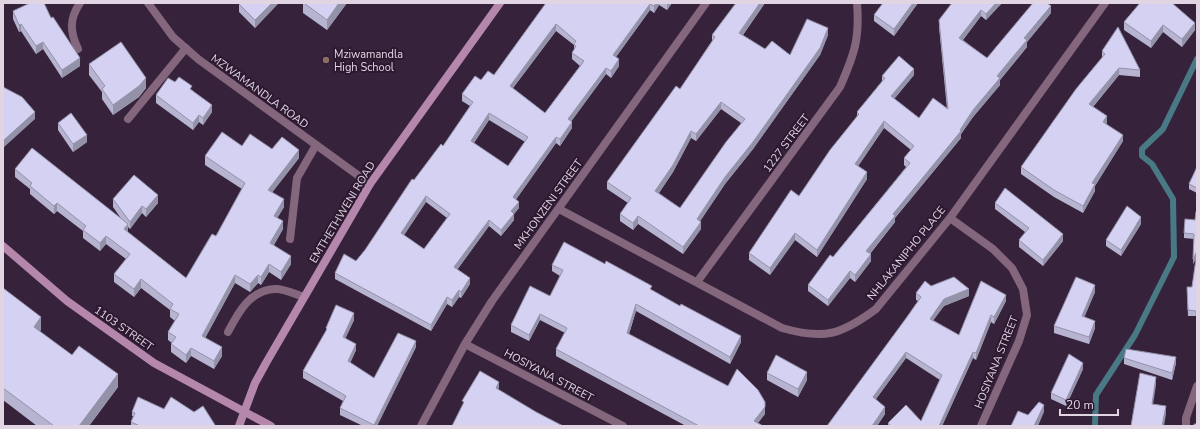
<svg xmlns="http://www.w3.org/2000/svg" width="1200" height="429" viewBox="0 0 1200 429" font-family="'Nunito Sans',sans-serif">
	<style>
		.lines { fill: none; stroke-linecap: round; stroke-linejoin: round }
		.stream { stroke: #497985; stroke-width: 6 }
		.lane { stroke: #84667d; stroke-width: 8 }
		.street { stroke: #84667d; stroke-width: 8 }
		.secondary { stroke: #b587ac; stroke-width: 8 }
		.wall { fill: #b6b4d0; fill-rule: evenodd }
		.shaded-wall { fill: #9492a9 }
		.building { fill: #d4d1f2; stroke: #9492a9; fill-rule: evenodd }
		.education-dot { fill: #8d6e63; stroke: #2c1930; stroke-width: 1.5 }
		.labels { text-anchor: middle; stroke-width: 4; stroke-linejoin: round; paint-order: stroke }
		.poi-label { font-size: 11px; fill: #e1d4e3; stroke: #2c1930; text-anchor: start }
		.street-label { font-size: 11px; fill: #e1d4e3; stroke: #2c1930 }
	</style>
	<rect width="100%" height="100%" fill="#36233b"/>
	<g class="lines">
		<path class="stream" d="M 1095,426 L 1096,395 L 1135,335 L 1174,257 L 1173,199 L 1152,164 L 1142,156 L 1142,149 L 1163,129 L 1197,59"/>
		<path class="lane" d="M 78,49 C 70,32 69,19 80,3
			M 128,119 L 186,48
			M 290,239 L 297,178 L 316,145
			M 228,332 C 238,313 249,291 274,289 C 283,288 295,294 304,297"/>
		<path class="street" d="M 148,3 L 173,37 L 198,59 L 370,184
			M 559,209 L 782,328 C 824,340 841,335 876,309 L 950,218 L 1105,3
			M 950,218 L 993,249 L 1012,268 L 1023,289 L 1027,315 L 1019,341 L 981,426
			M 697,282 L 840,87 C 854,55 860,39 857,3
			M 465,344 L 623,426
			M 421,426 L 465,344 L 492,301 L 706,3
			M 1186,426 L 1186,418 L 1197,386"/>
		<path class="secondary" d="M 3,246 L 67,301 L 154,363 L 271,426
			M 239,426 L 255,383 L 266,363 L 370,184 L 500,3"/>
	</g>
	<path class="wall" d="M 278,3 L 255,28 L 239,12 L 239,4 Z
		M 303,3 L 347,3 L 327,30 L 303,13 Z
		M 546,3 L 672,3 L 667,10 L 659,5 L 654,13 L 650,10 L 616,57 L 619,66 L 611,78 L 606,74 L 571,121 L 572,128 L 560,146 L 556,143 L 516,199 L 519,208 L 514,214 L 514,220 L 501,236 L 489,226 L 457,270 L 470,284 L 461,298 L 459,297 L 452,307 L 447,304 L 431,331 L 335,279 L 335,273 L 356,261 L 365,250 L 414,180 L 443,146 L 470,106 L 462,101 L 462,94 L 481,80 L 494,75 ZM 556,31 L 574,45 L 574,50 L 572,53 L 572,59 L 580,66 L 545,113 L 513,88 ZM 489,120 L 525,142 L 508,166 L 474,143 ZM 426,202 L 447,218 L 424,249 L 404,235 Z
		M 765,3 L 743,35 L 765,49 L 790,55 L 828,35 L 820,55 L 753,149 L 725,184 L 700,221 L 701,229 L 683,254 L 638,224 L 633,230 L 620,221 L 620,214 L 628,203 L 607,189 L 607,182 L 680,89 L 712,41 L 712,35 ZM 721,109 L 741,123 L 680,208 L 659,193 L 673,172 L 691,138 L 696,141 Z
		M 883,3 L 918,3 L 894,36 L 874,21 L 874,15 Z
		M 952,3 L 1002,3 L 986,20 L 981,16 L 963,40 L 987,58 L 1051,13 L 1027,42 L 1027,47 L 1000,80 L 1000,85 L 973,117 L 961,134 L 961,138 L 895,218 L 895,222 L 870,254 L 871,261 L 855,282 L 850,278 L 828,306 L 808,291 L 808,285 L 833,257 L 906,167 L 904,165 L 904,158 L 911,150 L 884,128 L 858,166 L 867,179 L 817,257 L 795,240 L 770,275 L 749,260 L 749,253 L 799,196 L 857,116 L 857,112 L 882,81 L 882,76 L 914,75 L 894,99 L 919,118 L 947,109 L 939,27 L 939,20 Z
		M 1140,3 L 1195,30 L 1182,47 L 1163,32 L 1151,48 L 1124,30 L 1124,22 Z
		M 13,11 L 51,18 L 80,66 L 62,78 L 43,49 L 36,54 L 21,31 L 19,32 L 13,19 Z
		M 1102,51 L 1140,70 L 1140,77 L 1119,75 L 1093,107 L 1107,123 L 1106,124 L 1123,141 L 1095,186 L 1095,191 L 1083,213 L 1054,197 L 1021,174 L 1021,167 L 1102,58 Z
		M 89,64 L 146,88 L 139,97 L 113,115 L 102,99 L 102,92 L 89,75 Z
		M 175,82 L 192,90 L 212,112 L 203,125 L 199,122 L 193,130 L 156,103 L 156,95 Z
		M 58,123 L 87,142 L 73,152 L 58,130 Z
		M 242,146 L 272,149 L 299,158 L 272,192 L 284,207 L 277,218 L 283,229 L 274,245 L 291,264 L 281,280 L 269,272 L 261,285 L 258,283 L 250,292 L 235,283 L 205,338 L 222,356 L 214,369 L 191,356 L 186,363 L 171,352 L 171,344 L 172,343 L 168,340 L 168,332 L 175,321 L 170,317 L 170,310 L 141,288 L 134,297 L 114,282 L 114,274 L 126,259 L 106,244 L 100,251 L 83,238 L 83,231 L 57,211 L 54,214 L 30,194 L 30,189 L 15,177 L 15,169 L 122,220 L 113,207 L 113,199 L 158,203 L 146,217 L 142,213 L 130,229 L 128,227 L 128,232 L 186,278 L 216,236 L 242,189 L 205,165 L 205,156 Z
		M 1197,167 L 1197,193 L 1189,189 L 1189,184 Z
		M 995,203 L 1063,241 L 1043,266 L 1019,247 L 1019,240 L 1025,232 L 995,209 Z
		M 1197,210 L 1197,322 L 1196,322 L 1196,316 L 1188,316 L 1187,292 L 1187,287 L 1192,287 L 1196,258 L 1193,264 L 1194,239 L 1184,238 L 1184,233 L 1195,220 Z
		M 1141,224 L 1121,256 L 1106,246 L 1106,240 Z
		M 605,264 L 652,290 L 741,342 L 730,364 L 636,311 L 629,334 L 765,414 L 758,423 L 763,426 L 686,426 L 556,356 L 556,349 L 565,333 L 540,320 L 529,341 L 511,332 L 511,325 L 550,296 L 560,276 L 552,271 L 552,265 Z
		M 931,286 L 969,296 L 944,306 L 933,320 L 959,335 L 1006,301 L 994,324 L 991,322 L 976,360 L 973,358 L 942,426 L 888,426 L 888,423 L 921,421 L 940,380 L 906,358 L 876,399 L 885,414 L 877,426 L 827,426 L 907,317 L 918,301 L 916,300 L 916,293 Z
		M 3,288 L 41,329 L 40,332 L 72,355 L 118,387 L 89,426 L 37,426 L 3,400 Z
		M 1095,292 L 1084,317 L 1095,328 L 1089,344 L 1054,333 L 1054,326 Z
		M 354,320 L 345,338 L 356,350 L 350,363 L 374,378 L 416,347 L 377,426 L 363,426 L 340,415 L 340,408 L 343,401 L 303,378 L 303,371 L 326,331 L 326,328 Z
		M 1124,358 L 1176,363 L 1172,380 L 1124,364 Z
		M 1083,369 L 1066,406 L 1051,399 L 1051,393 Z
		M 767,373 L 807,380 L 798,397 L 767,380 Z
		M 164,409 L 215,426 L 131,426 L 131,422 L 133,416 L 132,416 L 132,412 Z"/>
	<path class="shaded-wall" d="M 272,3 L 278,3 L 278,4 L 255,28 L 255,20 Z
		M 339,3 L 347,3 L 327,30 L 327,20 Z
		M 656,3 L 659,3 L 659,5 L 654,13 L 654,6 Z
		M 668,3 L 672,3 L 667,10 L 667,4 Z
		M 760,3 L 765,3 L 739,40 L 739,33 Z
		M 913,3 L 918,3 L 894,36 L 894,29 Z
		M 996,3 L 1002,3 L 986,20 L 986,14 Z
		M 650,4 L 650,10 L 613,61 L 613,55 Z
		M 1051,6 L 1051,13 L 1027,42 L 1027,47 L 1000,80 L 1000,85 L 973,117 L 961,134 L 961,138 L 895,218 L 895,222 L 866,258 L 866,251 L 893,214 L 960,130 L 997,76 L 1024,38 Z
		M 981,10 L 981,16 L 959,45 L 959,38 Z
		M 1195,23 L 1195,30 L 1182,47 L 1182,39 Z
		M 21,24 L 21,31 L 19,32 L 19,25 Z
		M 556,24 L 556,31 L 510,92 L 510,86 Z
		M 1163,25 L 1163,32 L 1151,48 L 1151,41 Z
		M 828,28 L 828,35 L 820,55 L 753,149 L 725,184 L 697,226 L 697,219 L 725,177 Z
		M 43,42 L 43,49 L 36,54 L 36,46 Z
		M 80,58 L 80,66 L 62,78 L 62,70 Z
		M 619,59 L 619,66 L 611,78 L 611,71 Z
		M 606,68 L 606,74 L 568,126 L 568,119 Z
		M 1119,68 L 1119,75 L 1089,111 L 1089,104 Z
		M 914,69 L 914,75 L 891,103 L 891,96 Z
		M 146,78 L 146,88 L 139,97 L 113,115 L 113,105 Z
		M 721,102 L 721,109 L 696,141 L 696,134 Z
		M 212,105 L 212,112 L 203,125 L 203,118 Z
		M 35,112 L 35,119 L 3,148 L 3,141 Z
		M 489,113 L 489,120 L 471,147 L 471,141 Z
		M 199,115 L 199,122 L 193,130 L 193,123 Z
		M 1107,116 L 1107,123 L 1103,129 L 1103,122 Z
		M 884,121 L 884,128 L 855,171 L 855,164 Z
		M 572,122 L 572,128 L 560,146 L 560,139 Z
		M 691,131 L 691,138 L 673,172 L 655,198 L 655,191 Z
		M 87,135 L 87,142 L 73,152 L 73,144 Z
		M 1123,135 L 1123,141 L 1095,186 L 1095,191 L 1083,213 L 1083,206 L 1092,183 Z
		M 556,137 L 556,143 L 513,204 L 513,197 Z
		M 299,150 L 299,158 L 268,198 L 268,190 Z
		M 867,172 L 867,179 L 817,257 L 817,250 Z
		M 158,195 L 158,203 L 146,217 L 146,209 Z
		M 426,196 L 426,202 L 401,240 L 401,233 Z
		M 284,199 L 284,207 L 274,224 L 274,216 Z
		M 519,202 L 519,208 L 514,214 L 514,220 L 501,236 L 501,230 L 511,211 Z
		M 57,203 L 57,211 L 54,214 L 54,206 Z
		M 142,206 L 142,213 L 130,229 L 130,222 Z
		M 638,216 L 638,224 L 633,230 L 633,223 Z
		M 1141,217 L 1141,224 L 1121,256 L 1121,250 Z
		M 489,220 L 489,226 L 454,274 L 454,267 Z
		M 283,221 L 283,229 L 270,251 L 270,243 Z
		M 701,222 L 701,229 L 683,254 L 683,247 Z
		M 128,224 L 128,232 L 124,229 Z
		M 795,233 L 795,240 L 770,275 L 770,268 Z
		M 1063,234 L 1063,241 L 1043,266 L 1043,260 Z
		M 106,236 L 106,244 L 100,251 L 100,243 Z
		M 1197,251 L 1197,256 L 1193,264 L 1193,259 Z
		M 871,254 L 871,261 L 855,282 L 855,275 Z
		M 291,256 L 291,264 L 281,280 L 281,272 Z
		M 269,264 L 269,272 L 261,285 L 261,277 Z
		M 850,271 L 850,278 L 828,306 L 828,300 Z
		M 235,275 L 235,283 L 202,344 L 202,336 Z
		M 258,275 L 258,283 L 250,292 L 250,284 Z
		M 470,278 L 470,284 L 461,298 L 461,292 Z
		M 141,279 L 141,288 L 134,297 L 134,289 Z
		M 1095,285 L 1095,292 L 1082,323 L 1082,316 Z
		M 969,289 L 969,296 L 944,306 L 930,325 L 930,319 L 944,299 Z
		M 459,290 L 459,297 L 452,307 L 452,300 Z
		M 1006,295 L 1006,301 L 994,324 L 994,317 Z
		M 447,297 L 447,304 L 431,331 L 431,325 Z
		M 636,304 L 636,311 L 627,340 L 627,333 Z
		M 354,313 L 354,320 L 343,344 L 343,337 Z
		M 540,314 L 540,320 L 529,341 L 529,335 Z
		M 991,315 L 991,322 L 976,360 L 976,353 Z
		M 41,317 L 41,329 L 34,340 L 34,327 Z
		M 1095,321 L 1095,328 L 1089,344 L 1089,337 Z
		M 741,336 L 741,342 L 730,364 L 730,357 Z
		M 416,341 L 416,347 L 377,426 L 374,426 L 374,425 Z
		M 356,344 L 356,350 L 348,368 L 348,361 Z
		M 222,347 L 222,356 L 214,369 L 214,361 Z
		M 191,348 L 191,356 L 186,363 L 186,355 Z
		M 906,352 L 906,358 L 873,403 L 873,397 Z
		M 973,352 L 973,358 L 942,426 L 939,426 Z
		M 1176,357 L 1176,363 L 1172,380 L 1172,373 Z
		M 1083,363 L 1083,369 L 1066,406 L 1066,400 Z
		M 807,372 L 807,380 L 798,397 L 798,389 Z
		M 118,374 L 118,387 L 89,426 L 79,426 Z
		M 1156,377 L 1156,385 L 1152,411 L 1152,404 Z
		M 499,382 L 499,388 L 496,394 L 496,388 Z
		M 765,402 L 765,414 L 755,426 L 754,421 Z
		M 1044,405 L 1044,412 L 1038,426 L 1034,426 Z
		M 1166,406 L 1166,414 L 1164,426 L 1162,426 Z
		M 885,407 L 885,414 L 877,426 L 872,426 Z"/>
	<path class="building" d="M 30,3 L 44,3 L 51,18 L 53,17 L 80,58 L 62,70 L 43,42 L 36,46 L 21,24 L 19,25 L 13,11 Z
		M 240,3 L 272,3 L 255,20 L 239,4 Z
		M 304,3 L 339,3 L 327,20 Z
		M 546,3 L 656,3 L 654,6 L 650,4 L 613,55 L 619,59 L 611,71 L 606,68 L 568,119 L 572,122 L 560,139 L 556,137 L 513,197 L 519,202 L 511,211 L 514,214 L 501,230 L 489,220 L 454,267 L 470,278 L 461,292 L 459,290 L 452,300 L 447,297 L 431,325 L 335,273 L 344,254 L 356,261 L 365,250 L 412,179 L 414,180 L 441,144 L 443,146 L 473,102 L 462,94 L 475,76 L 481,80 L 488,71 L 494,75 ZM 556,24 L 576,41 L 574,44 L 576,46 L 572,53 L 584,61 L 545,113 L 510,86 ZM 489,113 L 528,137 L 508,166 L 471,141 ZM 426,196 L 450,214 L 424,249 L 401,233 Z
		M 736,3 L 760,3 L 739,33 L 765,49 L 772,41 L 790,55 L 807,19 L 828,28 L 820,48 L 753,142 L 725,177 L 697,219 L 701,222 L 683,247 L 638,216 L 633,223 L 620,214 L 631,198 L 607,182 L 676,86 L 680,89 L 715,37 L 712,35 ZM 721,102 L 745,119 L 726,142 L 680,208 L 655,191 L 673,165 L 691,131 L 696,134 Z
		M 883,3 L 913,3 L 894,29 L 874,15 Z
		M 952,3 L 996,3 L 986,14 L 981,10 L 959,38 L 987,58 L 1033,3 L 1047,3 L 1051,6 L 1024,38 L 1027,40 L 997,76 L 1000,78 L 973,110 L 960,130 L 961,131 L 893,214 L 895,216 L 866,251 L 871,254 L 855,275 L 850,271 L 828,300 L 808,285 L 830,255 L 833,257 L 910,163 L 904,158 L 914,146 L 884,121 L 855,164 L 867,172 L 817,250 L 795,233 L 770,268 L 749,253 L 791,190 L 799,196 L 830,150 L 859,114 L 857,112 L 885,78 L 882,76 L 899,56 L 914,69 L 891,96 L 919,118 L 933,98 L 948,109 L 939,20 Z
		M 1140,3 L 1172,3 L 1195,23 L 1182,39 L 1163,25 L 1151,41 L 1124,22 Z
		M 1118,27 L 1140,70 L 1119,68 L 1089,104 L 1107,116 L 1103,122 L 1123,135 L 1092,183 L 1095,184 L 1083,206 L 1054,190 L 1021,167 L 1076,89 L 1105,54 L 1102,51 Z
		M 121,42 L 146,78 L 139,86 L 113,105 L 102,89 L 105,86 L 89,64 Z
		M 179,77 L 192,86 L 190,89 L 212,105 L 203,118 L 199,115 L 193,123 L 156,95 L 168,78 L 175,82 Z
		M 3,87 L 22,97 L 35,112 L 3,141 Z
		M 71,113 L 87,135 L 73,144 L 58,123 Z
		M 222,132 L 242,146 L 250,134 L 272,149 L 282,137 L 299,150 L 268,190 L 284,199 L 274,216 L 283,221 L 270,243 L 291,256 L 281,272 L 269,264 L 261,277 L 258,275 L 250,284 L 235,275 L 202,336 L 222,347 L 214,361 L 191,348 L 186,355 L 171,344 L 176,337 L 168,332 L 179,314 L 170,309 L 173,304 L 141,279 L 134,289 L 114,274 L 130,254 L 106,236 L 100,243 L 83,230 L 86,226 L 57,203 L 54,206 L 30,186 L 32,183 L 15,169 L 32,148 L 128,224 L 124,229 L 186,278 L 212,234 L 216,236 L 245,183 L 205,156 Z
		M 1197,167 L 1197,188 L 1189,184 Z
		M 134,175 L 158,195 L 146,209 L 142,206 L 130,222 L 113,199 Z
		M 1005,188 L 1063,234 L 1043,260 L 1019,240 L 1029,228 L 995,203 Z
		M 1127,206 L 1141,217 L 1121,250 L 1106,240 Z
		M 1197,210 L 1197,251 L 1193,259 L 1194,234 L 1184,233 L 1185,219 L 1195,220 L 1196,212 Z
		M 564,242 L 605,264 L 606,261 L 652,286 L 650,289 L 680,306 L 681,304 L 741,336 L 730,357 L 636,304 L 627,333 L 728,386 L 737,369 L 758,390 L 765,402 L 765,407 L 754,421 L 763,426 L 699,426 L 556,349 L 567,328 L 540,314 L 529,335 L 511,325 L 530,286 L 550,296 L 563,270 L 552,265 Z
		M 1197,252 L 1197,316 L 1196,316 L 1196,311 L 1188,310 L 1187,287 L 1192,287 Z
		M 954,277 L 969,289 L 944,299 L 930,319 L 959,335 L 981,281 L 1006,295 L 994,317 L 991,315 L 976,353 L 973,352 L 939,426 L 891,426 L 888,423 L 906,405 L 921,421 L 942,375 L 906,352 L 873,397 L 885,407 L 872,426 L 827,426 L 907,317 L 921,297 L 916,293 L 925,281 L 931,286 Z
		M 1076,277 L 1095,285 L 1082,316 L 1095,321 L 1089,337 L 1054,326 Z
		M 3,288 L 41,317 L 34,327 L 72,355 L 79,346 L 118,374 L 79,426 L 54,426 L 3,388 Z
		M 336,305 L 354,313 L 343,337 L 356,344 L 348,361 L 374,378 L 398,333 L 416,341 L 374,425 L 340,408 L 346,396 L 303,371 L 327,329 L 326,328 Z
		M 1126,349 L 1176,357 L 1172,373 L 1124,358 Z
		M 1069,354 L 1083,363 L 1066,400 L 1051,393 Z
		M 776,355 L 807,372 L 798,389 L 767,373 Z
		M 480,371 L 499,382 L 496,388 L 536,412 L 563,426 L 452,426 L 464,402 L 462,401 Z
		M 1140,373 L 1156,377 L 1152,404 L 1166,406 L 1162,426 L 1131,426 Z
		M 138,397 L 164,409 L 171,397 L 194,412 L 203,406 L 215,425 L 214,426 L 140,426 L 131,422 L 135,413 L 132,412 Z
		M 1039,402 L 1044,405 L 1034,426 L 1011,426 L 1018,411 L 1028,415 Z
		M 1194,424 L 1197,424 L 1197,426 L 1194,426 Z"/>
	<circle class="education-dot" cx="326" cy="60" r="4"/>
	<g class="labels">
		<g class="poi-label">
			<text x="334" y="58">Mziwamandla<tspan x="334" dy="13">High School</tspan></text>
		</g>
		<g class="street-label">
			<text transform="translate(260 91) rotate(36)" y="4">MZWAMANDLA ROAD</text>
			<text transform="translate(786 143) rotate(-53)" y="4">1227 STREET</text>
			<text transform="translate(548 204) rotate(-54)" y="4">MKHONZENI STREET</text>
			<text transform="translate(342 212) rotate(-59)" y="4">EMTHETHWENI ROAD</text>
			<text transform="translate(906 253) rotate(-51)" y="4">NHLAKANIPHO PLACE</text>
			<text transform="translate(124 328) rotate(35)" y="4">1103 STREET</text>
			<text transform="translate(996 362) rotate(-68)" y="4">HOSIYANA STREET</text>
			<text transform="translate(549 375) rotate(28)" y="4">HOSIYANA STREET</text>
		</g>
	</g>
	<rect width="1200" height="429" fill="none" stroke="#e1d4e3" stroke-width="8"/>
	<path d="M1060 409v6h58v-6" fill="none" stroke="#e1d4e3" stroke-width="2"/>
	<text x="1066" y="409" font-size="12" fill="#e1d4e3" stroke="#2c1930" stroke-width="3" paint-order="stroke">20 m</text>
</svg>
